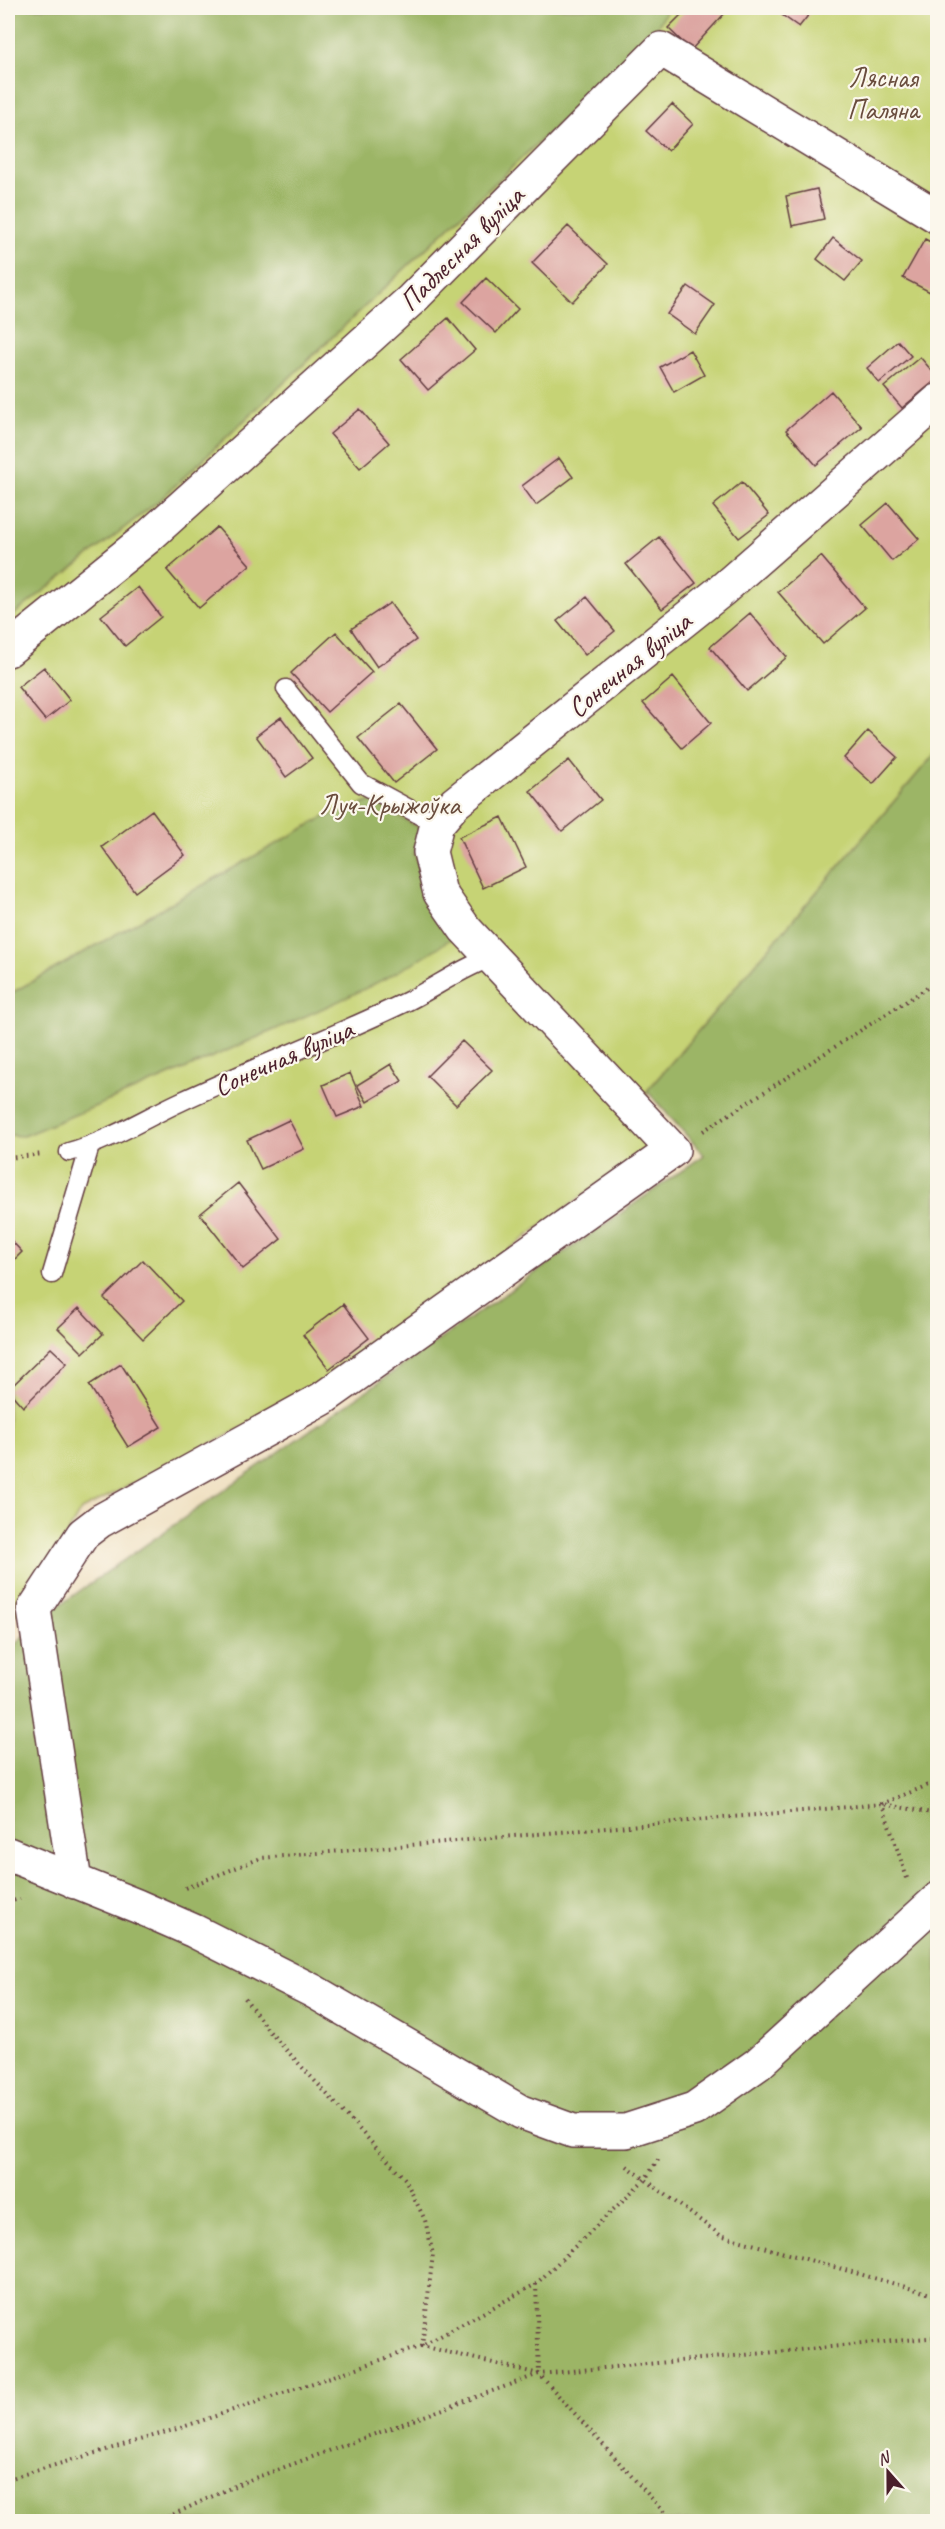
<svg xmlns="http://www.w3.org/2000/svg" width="945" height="2529" viewBox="0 0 945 2529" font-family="Caveat,sans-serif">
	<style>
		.green { fill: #c6d374; stroke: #887950; stroke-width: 1.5 }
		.forest { fill: #9cb566; stroke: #736a48; stroke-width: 1.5 }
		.building { fill: #dca4a0 }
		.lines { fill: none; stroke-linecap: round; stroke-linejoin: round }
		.lane-casing { stroke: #633c41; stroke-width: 21 }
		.street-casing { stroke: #633c41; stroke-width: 36 }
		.path { stroke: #633c41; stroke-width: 4; stroke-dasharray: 1.5 4.5; stroke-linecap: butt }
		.lane { stroke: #fff; stroke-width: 18 }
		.street { stroke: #fff; stroke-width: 33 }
		.labels { text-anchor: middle; stroke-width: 4.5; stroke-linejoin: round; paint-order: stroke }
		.park-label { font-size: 28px; fill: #694c3d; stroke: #fbf7ec }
		.street-label { font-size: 28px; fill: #4a1f2b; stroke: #fbf7ec }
	</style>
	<rect width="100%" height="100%" fill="#fbf7ec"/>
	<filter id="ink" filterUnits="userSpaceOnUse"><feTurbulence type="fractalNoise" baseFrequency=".0167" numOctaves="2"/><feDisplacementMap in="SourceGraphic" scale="12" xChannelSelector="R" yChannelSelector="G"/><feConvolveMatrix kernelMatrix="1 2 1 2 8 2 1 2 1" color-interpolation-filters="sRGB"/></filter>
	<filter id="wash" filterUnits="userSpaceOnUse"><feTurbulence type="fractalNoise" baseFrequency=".008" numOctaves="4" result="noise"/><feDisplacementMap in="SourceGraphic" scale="24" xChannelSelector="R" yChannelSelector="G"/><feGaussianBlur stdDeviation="1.35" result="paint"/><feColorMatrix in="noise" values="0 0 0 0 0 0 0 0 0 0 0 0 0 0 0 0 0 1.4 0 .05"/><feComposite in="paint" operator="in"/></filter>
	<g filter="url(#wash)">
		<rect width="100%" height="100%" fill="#efdfbf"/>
		<path class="green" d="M 668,8 L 937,8 L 937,751 L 647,1091 L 647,1148 L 322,1387 L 81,1510 L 26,1606 L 8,1622 L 8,619 L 161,499 L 654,33 Z"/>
		<path class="forest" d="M 8,8 L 668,8 L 654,33 L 161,499 L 8,619 Z
			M 937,751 L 937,2521 L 8,2521 L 8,1652 L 38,1620 L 704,1155 L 647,1091 Z
			M 372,801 L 421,829 L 414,854 L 436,914 L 452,938 C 397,977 335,1003 274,1030 C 191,1067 107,1102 23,1136 L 8,1135 L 8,995 L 322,818 Z"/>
		<g id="blocks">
			<path class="building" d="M 688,8 L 719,8 L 725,13 L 691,50 L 668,28 Z
				M 772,8 L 814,8 L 799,27 Z
				M 672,104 L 693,124 L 668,151 L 646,131 Z
				M 817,189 L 824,219 L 792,226 L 786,196 Z
				M 568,226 L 608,264 L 572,302 L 532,263 Z
				M 833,238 L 862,261 L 845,281 L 817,259 Z
				M 925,239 L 938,246 L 938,284 L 932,293 L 903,278 Z
				M 486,278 L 518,309 L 496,333 L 463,302 Z
				M 688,286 L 715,305 L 695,334 L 667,314 Z
				M 448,318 L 475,350 L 428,390 L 401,359 Z
				M 898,341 L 911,356 L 879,383 L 867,368 Z
				M 690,350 L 704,375 L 674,392 L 660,367 Z
				M 920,357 L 938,378 L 902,408 L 884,387 Z
				M 831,391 L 862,427 L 816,465 L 786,430 Z
				M 360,409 L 389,443 L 360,468 L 330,434 Z
				M 559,458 L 573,477 L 536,505 L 522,486 Z
				M 742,482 L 769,515 L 739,538 L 713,506 Z
				M 888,503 L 919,539 L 892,561 L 862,525 Z
				M 217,527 L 250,565 L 199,608 L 167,570 Z
				M 659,537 L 696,583 L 662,609 L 626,564 Z
				M 821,556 L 865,608 L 823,644 L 778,592 Z
				M 138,587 L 161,617 L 125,646 L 101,616 Z
				M 587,597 L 615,631 L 585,655 L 557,621 Z
				M 390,603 L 416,640 L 377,667 L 351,629 Z
				M 750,613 L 787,657 L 747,691 L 710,647 Z
				M 336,632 L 372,672 L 327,712 L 291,673 Z
				M 44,667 L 70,700 L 45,720 L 18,687 Z
				M 673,677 L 711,723 L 682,748 L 643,703 Z
				M 401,704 L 437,749 L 394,783 L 358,738 Z
				M 281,717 L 312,758 L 286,777 L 256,736 Z
				M 868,731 L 897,757 L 873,784 L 844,758 Z
				M 569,760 L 601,800 L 562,831 L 530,791 Z
				M 152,810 L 185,855 L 135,892 L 102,847 Z
				M 502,817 L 526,867 L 483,888 L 459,837 Z
				M 462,1041 L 492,1070 L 456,1105 L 427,1076 Z
				M 391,1064 L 402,1081 L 367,1102 L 357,1085 Z
				M 350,1073 L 364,1106 L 337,1117 L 323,1085 Z
				M 289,1120 L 304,1149 L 261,1169 L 247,1140 Z
				M 238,1183 L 281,1239 L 243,1269 L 200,1214 Z
				M 8,1237 L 22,1252 L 8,1266 Z
				M 143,1260 L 182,1301 L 143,1339 L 104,1298 Z
				M 343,1304 L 369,1338 L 329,1369 L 303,1335 Z
				M 79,1308 L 103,1334 L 83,1353 L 58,1328 Z
				M 51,1348 L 67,1363 L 23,1407 L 8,1390 Z
				M 121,1364 L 161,1427 L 128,1447 L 89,1385 Z"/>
		</g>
	</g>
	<g filter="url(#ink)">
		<use href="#blocks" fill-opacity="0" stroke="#633c41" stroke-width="1.5"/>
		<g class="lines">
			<g class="lane-casing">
				<path id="lane" d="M 286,689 L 361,783 L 437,824
					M 69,1152 C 109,1141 145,1118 182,1101 C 257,1066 334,1037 408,1001 C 436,987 463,967 493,957
					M 52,1274 L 90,1146"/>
			</g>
			<g class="street-casing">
				<path id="street" d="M 8,650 L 147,538 L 412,299 L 661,49 L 938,217
					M 8,1854 L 137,1906 L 194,1931 L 313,1991 L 521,2112 L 573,2131 L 626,2131 L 694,2109 L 758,2064 L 938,1899
					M 75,1882 L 34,1609 L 83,1534 L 100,1521 L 322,1399 L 673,1150 L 465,929 L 440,893 L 430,852 L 437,824 L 455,803 L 722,590 L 938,401"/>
			</g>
			<path class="path" d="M 703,1131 L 938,981
				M 8,1158 L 43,1154
				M 907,1878 L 882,1804 L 938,1781
				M 185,1888 L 261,1858 L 882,1804 L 938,1814
				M 8,1902 L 20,1899
				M 245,1998 L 268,2030 L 405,2179 L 425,2220 L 433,2254 L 422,2346 L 539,2374 L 673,2522
				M 627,2166 L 720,2235 L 938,2296
				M 536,2284 L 539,2374
				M 8,2479 L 180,2428 L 422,2346 L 536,2284 L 646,2178 L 660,2157
				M 157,2522 L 241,2483 L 539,2374 L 938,2337"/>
			<use href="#lane" class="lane"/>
			<use href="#street" class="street"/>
		</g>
	</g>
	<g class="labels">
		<g class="park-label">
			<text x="883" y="87">Лясная<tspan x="883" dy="32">Паляна</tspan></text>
			<text x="390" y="814">Луч-Крыжоўка</text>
		</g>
		<g class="street-label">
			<text transform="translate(461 248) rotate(-45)" y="10">Падлесная вуліца</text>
			<text transform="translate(629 664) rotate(-39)" y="10">Сонечная вуліца</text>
			<text transform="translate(283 1057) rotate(-24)" y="10">Сонечная вуліца</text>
		</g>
	</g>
	<rect width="945" height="2529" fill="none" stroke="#fbf7ec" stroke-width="30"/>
	<g transform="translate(888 2472) rotate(339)" stroke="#fbf7ec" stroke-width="4.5" paint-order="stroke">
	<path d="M0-4.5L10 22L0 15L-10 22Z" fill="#4a1f2b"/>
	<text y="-9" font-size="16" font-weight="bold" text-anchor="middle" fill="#4a1f2b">N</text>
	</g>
</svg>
